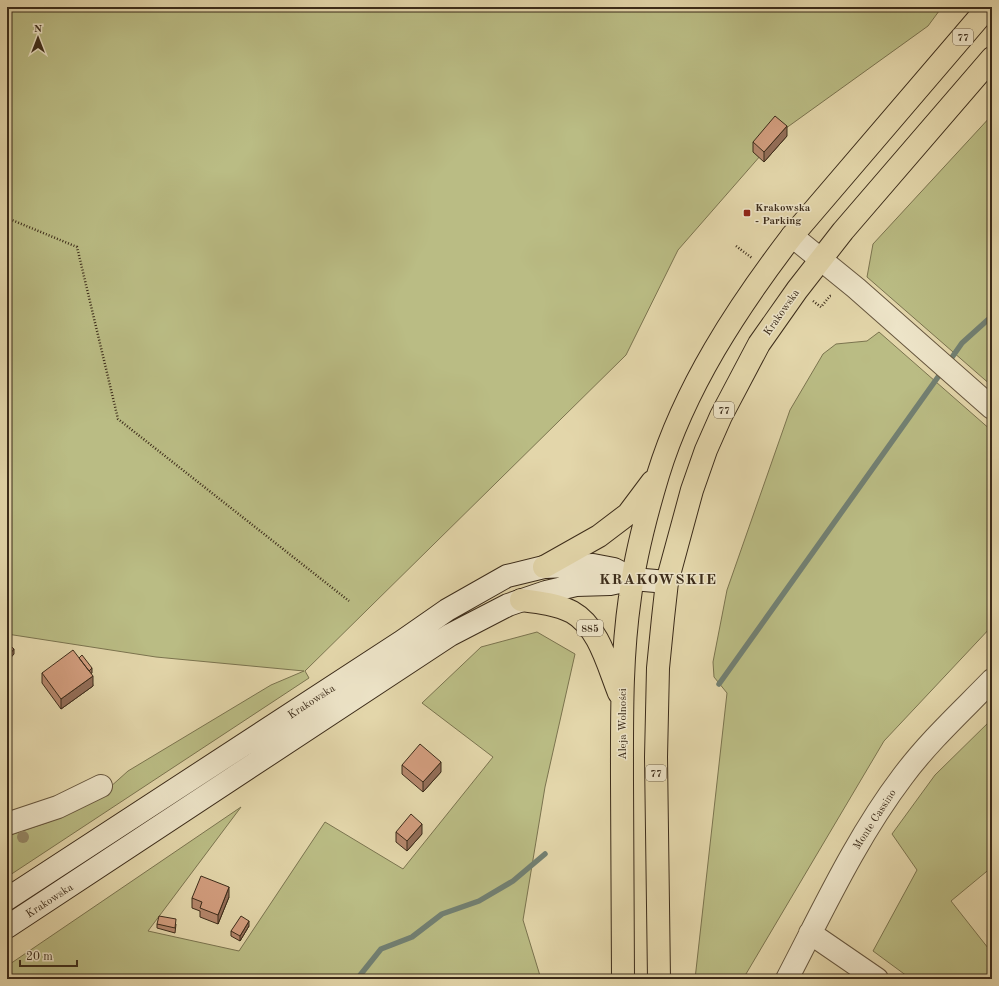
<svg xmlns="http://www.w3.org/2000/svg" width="999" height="986" viewBox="0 0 999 986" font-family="'Old Standard TT',serif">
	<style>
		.green { fill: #babc84; stroke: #7b744f }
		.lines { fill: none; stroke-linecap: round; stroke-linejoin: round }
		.stream { stroke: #728073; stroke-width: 5.5 }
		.street-casing { stroke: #66563e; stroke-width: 24 }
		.secondary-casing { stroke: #3c2c1a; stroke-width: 24 }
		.highway-casing { stroke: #3c2c1a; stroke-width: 24 }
		.path { stroke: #3c2c1a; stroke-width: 2.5; stroke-dasharray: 1 2; stroke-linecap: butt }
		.street { stroke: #ede4c8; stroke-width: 22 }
		.secondary { stroke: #ede4c8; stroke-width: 22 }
		.highway { stroke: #e3d6aa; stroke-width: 22 }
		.tree { fill: #958866 }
		.wall { fill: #b5876c; stroke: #3c2c1a }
		.shaded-wall { fill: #936e58; stroke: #3c2c1a }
		.building { fill: #d29d7e; stroke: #3c2c1a }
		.poi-dot { fill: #8f2418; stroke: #ede4c8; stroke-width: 1.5 }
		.labels { text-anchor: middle; stroke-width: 3; stroke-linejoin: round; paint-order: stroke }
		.shield { fill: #ede4c8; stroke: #71634e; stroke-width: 1 }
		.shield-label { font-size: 10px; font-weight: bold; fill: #3c2c1a }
		.poi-label { font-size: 11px; font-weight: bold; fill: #3c2c1a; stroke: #ede4c8; text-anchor: start }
		.street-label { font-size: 11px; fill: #3c2c1a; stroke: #ede4c8 }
		.district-label { font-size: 15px; font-weight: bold; letter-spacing: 1px; fill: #3c2c1a; stroke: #ede4c8 }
	</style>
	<rect width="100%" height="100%" fill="#e3d6aa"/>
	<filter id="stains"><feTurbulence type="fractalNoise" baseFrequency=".005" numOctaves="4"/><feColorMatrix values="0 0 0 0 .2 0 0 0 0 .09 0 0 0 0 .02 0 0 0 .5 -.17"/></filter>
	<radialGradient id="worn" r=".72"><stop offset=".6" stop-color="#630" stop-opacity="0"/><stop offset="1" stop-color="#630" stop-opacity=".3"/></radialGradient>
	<path class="green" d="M 7,7 L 942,7 L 928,26 L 782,131 L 678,250 L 626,355 L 305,671 L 309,678 L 7,877 L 7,836 L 49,822 L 99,797 L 128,771 L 271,685 L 304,671 L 156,657 L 7,634 Z
		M 992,115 L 992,386 L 867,277 L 873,244 Z
		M 879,332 L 992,431 L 992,626 L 884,741 L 743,979 L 695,979 L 727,693 L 714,677 L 713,662 L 727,590 L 790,410 L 823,354 L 836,344 L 867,341 Z
		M 537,632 L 575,654 L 545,787 L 523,920 L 541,979 L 7,979 L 7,966 L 241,807 L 148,931 L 239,951 L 325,822 L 403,869 L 493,757 L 422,703 L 481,647 Z
		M 992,719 L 992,867 L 951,901 L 992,953 L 992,979 L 911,979 L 873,951 L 917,870 L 892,834 L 935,775 Z"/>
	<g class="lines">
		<path class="stream" d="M 948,363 L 962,343 L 992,316
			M 719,684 L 943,370
			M 357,979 L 381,949 L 412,937 L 442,914 L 479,901 L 513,881 L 545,854"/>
		<g class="street-casing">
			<path id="street" d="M 792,236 L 856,288 L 992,408
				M 7,824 L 58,807 L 101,786
				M 810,933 L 877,979
				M 787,979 C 823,910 856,838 903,776 C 929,741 962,711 992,680"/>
		</g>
		<g class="secondary-casing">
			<path id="secondary" d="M 7,899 L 401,642 L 447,610 L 507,576 L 544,567 L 593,565 L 614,569 L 633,579
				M 7,927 L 450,635 L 508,605 L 546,592 L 576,585 L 610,584 L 633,579 L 667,582"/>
		</g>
		<g class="highway-casing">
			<path id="highway" d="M 544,567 L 599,536 L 628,514 L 652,482
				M 521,600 C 537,602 556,604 572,612 C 599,627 608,666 619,693
				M 623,979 C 623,913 622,848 622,782 C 622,720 621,659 630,597 C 635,556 646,515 658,475 C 685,387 737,308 792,236 L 988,7
				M 659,979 L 656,757 L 658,668 L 663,618 L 667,582 L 692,490 L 706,450 L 721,416 L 759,344 L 797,290 L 843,231 L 992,58"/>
		</g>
		<path class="path" d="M 7,218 L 77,247 L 118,419 L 349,601
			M 736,246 L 752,258
			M 813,301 L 821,307 L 830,296 L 832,296"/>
		<use href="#street" class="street"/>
		<use href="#secondary" class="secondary"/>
		<use href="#highway" class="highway"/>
	</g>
	<circle class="tree" cx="23" cy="837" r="6"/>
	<path class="wall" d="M 787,136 L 764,162 L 753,152 L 753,142 Z
		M 79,658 L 92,673 L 91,674 L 93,686 L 61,709 L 42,683 L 42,673 Z
		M 402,765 L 441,772 L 423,792 L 402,774 Z
		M 396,832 L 422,834 L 407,851 L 396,842 Z
		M 229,897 L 218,924 L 200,917 L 200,911 L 192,908 L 192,898 Z
		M 157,924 L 176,924 L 175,933 L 157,928 Z
		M 249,926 L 240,941 L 231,936 L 231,931 Z"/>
	<path class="shaded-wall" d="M 787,126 L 787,136 L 764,162 L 764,152 Z
		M 14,649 L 14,654 L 7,662 L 7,657 Z
		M 92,668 L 92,673 L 86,677 L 86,672 Z
		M 93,676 L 93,686 L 61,709 L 61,699 Z
		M 441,762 L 441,772 L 423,792 L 423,782 Z
		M 422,824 L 422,834 L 407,851 L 407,841 Z
		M 229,887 L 229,897 L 218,924 L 218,915 Z
		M 249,921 L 249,926 L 240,941 L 240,936 Z"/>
	<path class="building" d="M 775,116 L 787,126 L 764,152 L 753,142 Z
		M 7,643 L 14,649 L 7,657 Z
		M 73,650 L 93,676 L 61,699 L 42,673 Z
		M 82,655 L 92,668 L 89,671 L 79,658 Z
		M 420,744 L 441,762 L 423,782 L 402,765 Z
		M 411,814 L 422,824 L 407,841 L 396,832 Z
		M 201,876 L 229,887 L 218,915 L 200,908 L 202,902 L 192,898 Z
		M 159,916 L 176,919 L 175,928 L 157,924 Z
		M 241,916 L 249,921 L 240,936 L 231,931 Z"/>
	<rect class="poi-dot" x="743" y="209" width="8" height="8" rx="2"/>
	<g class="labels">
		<g class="shield">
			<rect x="953" y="29" width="20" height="16" rx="3"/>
			<rect x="714" y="402" width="20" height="16" rx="3"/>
			<rect x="577" y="620" width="26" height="16" rx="3"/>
			<rect x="646" y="765" width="20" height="16" rx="3"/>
		</g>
		<g class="shield-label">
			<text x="963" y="41">77</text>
			<text x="724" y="414">77</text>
			<text x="590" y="632">885</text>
			<text x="656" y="777">77</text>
		</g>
		<g class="poi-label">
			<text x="755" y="211">Krakowska<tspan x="755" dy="13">- Parking</tspan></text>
		</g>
		<g class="street-label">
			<text transform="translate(781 312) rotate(-55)" y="4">Krakowska</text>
			<text transform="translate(311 701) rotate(-33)" y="4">Krakowska</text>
			<text transform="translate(622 724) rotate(-90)" y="4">Aleja Wolności</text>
			<text transform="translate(874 819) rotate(-57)" y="4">Monte Cassino</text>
			<text transform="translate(49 900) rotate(-33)" y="4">Krakowska</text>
		</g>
		<g class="district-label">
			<text x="658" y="584">KRAKOWSKIE</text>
		</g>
	</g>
	<rect width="999" height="986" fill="none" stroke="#e3d6aa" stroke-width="24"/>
	<rect x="8" y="8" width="983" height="970" fill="none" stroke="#3c2c1a" stroke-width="2"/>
	<rect x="12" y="12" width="975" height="962" fill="none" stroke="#3c2c1a"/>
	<g transform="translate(38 38)" stroke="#ede4c8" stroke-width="3" paint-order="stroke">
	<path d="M0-3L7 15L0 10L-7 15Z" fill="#3c2c1a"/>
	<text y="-6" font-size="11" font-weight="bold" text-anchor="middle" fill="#3c2c1a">N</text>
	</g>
	<path d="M20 960v6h57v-6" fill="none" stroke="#3c2c1a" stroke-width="2"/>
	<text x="26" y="960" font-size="12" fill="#3c2c1a" stroke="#ede4c8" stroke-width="3" paint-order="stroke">20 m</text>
	<rect width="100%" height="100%" filter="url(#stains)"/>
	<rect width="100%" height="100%" fill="url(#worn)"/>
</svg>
